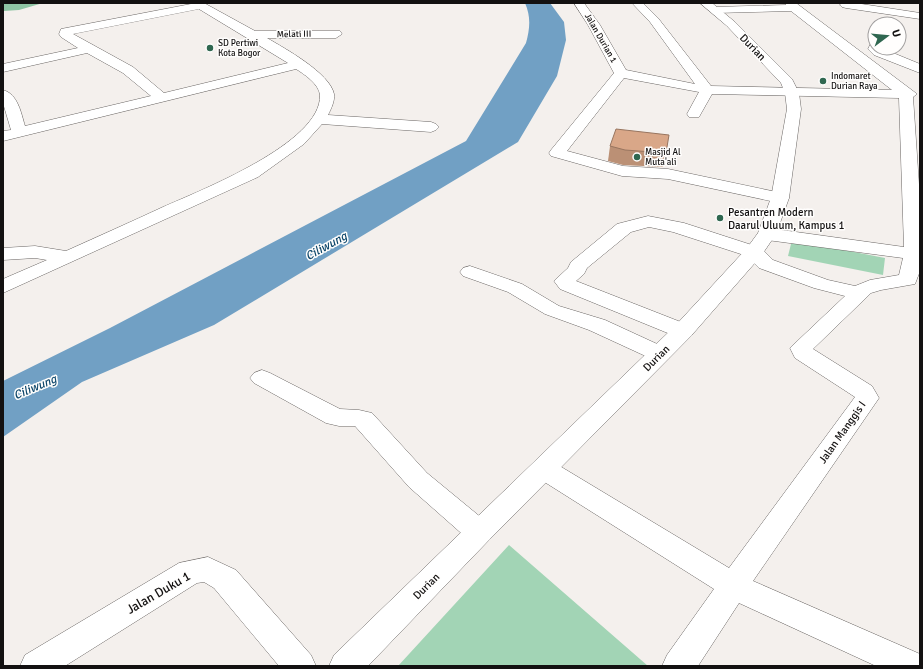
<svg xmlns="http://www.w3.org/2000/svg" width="923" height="669" viewBox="0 0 923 669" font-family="Signika,sans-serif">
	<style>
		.green { fill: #a2d4b5 }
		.forest { fill: #8fc5a4 }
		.water { fill: #71a0c4 }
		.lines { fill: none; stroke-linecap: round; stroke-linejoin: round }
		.street-casing { stroke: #6b6765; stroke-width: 1 }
		.secondary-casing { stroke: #6b6765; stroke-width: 1 }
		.street { fill: #fff; fill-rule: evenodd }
		.secondary { fill: #fff; fill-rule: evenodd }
		.wall { fill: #bb9075 }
		.building { fill: #d9a788; stroke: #98755f }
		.poi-dot { fill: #2f6750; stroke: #fffefd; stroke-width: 1.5 }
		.labels { text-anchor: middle; stroke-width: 3; stroke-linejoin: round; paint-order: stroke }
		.far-street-label { font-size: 9px; fill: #131111; stroke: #fffefd }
		.far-poi-label { font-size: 9px; fill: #131111; stroke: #fffefd; text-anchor: start }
		.street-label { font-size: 11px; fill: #131111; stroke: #fffefd }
		.poi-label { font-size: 11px; fill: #131111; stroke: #fffefd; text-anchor: start }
		.water-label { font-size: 12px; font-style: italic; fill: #0e476b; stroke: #fffefd }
		.near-street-label { font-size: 13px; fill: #131111; stroke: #fffefd }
	</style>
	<rect width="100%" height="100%" fill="#f4f0ed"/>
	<path class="green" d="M 792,240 L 885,258 L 883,275 L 788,256 Z
		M 509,545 L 648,666 L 398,666 Z"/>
	<path class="forest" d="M 3,3 L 43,3 L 19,10 L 4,11 Z"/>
	<path class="water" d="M 525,3 L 550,3 L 564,22 L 566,40 L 557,76 L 518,142 L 214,325 L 82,382 L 3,437 L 3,381 L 110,328 L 466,141 L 526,43 C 530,28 531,17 525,3 Z"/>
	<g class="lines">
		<g class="street-casing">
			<path id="street" d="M 191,3 L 204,3 L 255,31 L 340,31 L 342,34 L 336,38 L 267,38 C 284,48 330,73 334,94 C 335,101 331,109 328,115 L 431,122 L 436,124 L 439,127 L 436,130 L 431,132 L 322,124 L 304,144 L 258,177 L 3,293 L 3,279 L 47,260 L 35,258 L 3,260 L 3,248 L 35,246 L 66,251 C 99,236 131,222 163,207 C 199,191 322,143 320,95 C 319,84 304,74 296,69 L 3,141 L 3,131 L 11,130 L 3,103 L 3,90 C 18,94 21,113 25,126 L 151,96 L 123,73 L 87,53 L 3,72 L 3,64 L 78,48 L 61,37 L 59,34 L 61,29 L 191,4 ZM 199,9 L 288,63 L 164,93 L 133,67 L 73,34 Z
				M 574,3 L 584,3 L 600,25 L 626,70 L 695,84 L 650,22 L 632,3 L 643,3 L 658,18 L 711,86 L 892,90 L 791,11 L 715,13 L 709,10 L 715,7 L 786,5 L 785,3 L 796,3 L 917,94 L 913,97 L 920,199 L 920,271 L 915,284 L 881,290 L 871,293 L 813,349 L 872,386 L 879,398 L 753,581 L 920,654 L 920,666 L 876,666 L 739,603 L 698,666 L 662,666 L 667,655 L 714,589 L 535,476 L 531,469 L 535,462 L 544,459 L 553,462 L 729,568 L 855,397 L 795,358 L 790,348 L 845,296 L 814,288 L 759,268 L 747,256 L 673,232 L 649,227 L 631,232 L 587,268 L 584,274 L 576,281 L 691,326 L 694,331 L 691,336 L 683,338 L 675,336 L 560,289 L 554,281 L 568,268 L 571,262 L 617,224 L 648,216 L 684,223 L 761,248 L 773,260 L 828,280 L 855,286 L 870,280 L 899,275 L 903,258 L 767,240 L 760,238 L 758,234 L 760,230 L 767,228 L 904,247 L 899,98 L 712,94 L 699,117 L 689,117 L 687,114 L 699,92 L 624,78 L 567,151 L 623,166 L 668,169 L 786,194 L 789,198 L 786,202 L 780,203 L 668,179 L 622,176 L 551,156 L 549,153 L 551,150 L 614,73 L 588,25 Z
				M 842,3 L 855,3 L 920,13 L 920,19 L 846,8 L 842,7 L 840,5 Z
				M 875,42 L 875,48 L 881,48 L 920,64 L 920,73 L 874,55 L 868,49 L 871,43 Z
				M 470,266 L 522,284 L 559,306 L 605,320 L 668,349 L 671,354 L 668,359 L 660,361 L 652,359 L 589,330 L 545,314 L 508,292 L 463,276 L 460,272 L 463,268 Z
				M 262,370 L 270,373 L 340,409 L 359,410 L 372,413 L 427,473 L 489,524 L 493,532 L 489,540 L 479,543 L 469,540 L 409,487 L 355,426 L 339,426 L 326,423 L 254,383 L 250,378 L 254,373 Z
				M 208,557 L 236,570 L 311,655 L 316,666 L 279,666 L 214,588 L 204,582 L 197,583 L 65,666 L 20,666 L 25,655 L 179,563 Z"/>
		</g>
		<g class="secondary-casing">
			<path id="secondary" d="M 700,3 L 712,3 L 735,22 L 792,79 L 799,93 L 801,109 L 789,198 L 776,234 L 761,256 L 691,336 L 489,540 L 368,666 L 329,666 L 334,655 L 675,326 L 747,248 L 758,233 L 771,198 L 787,109 L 785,93 L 781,83 L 727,26 Z"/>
		</g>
		<use href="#street" class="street"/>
		<use href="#secondary" class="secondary"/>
	</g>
	<path class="wall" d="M 610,146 L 667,149 L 663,167 L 623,165 L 608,161 Z"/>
	<path class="building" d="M 616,129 L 669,135 L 666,153 L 625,150 L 610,146 Z"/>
	<g class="poi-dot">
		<circle cx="210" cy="48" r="4"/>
		<circle cx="823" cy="81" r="4"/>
		<circle cx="637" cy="157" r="4"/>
		<circle cx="720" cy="218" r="4"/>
	</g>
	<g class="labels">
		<g class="far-street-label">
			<text transform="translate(294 34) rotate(-1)" y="3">Melati III</text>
			<text transform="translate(601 38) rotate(60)" y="3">Jalan Durian 1</text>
		</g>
		<g class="far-poi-label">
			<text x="218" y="46">SD Pertiwi<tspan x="218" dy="10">Kota Bogor</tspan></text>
			<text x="831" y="79">Indomaret<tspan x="831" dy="10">Durian Raya</tspan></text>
			<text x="645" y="155">Masjid Al<tspan x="645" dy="10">Muta'ali</tspan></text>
		</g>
		<g class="street-label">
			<text transform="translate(753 47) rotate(46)" y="4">Durian</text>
			<text transform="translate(656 358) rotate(-45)" y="4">Durian</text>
			<text transform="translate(842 432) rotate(-55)" y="4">Jalan Manggis I</text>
			<text transform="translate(426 586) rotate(-45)" y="4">Durian</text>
		</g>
		<g class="poi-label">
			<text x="728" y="216">Pesantren Modern<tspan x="728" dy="13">Daarul Uluum, Kampus 1</tspan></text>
		</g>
		<g class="water-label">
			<text transform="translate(326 246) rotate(-29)" y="4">Ciliwung</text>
			<text transform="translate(35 387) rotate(-23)" y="4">Ciliwung</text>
		</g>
		<g class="near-street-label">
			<text transform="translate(158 592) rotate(-30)" y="5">Jalan Duku 1</text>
		</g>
	</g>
	<rect width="923" height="669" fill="none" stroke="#131111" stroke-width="8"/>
	<g transform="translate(887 36) rotate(74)"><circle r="19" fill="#fffefd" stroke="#a19f9f"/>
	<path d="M0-3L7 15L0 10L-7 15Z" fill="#2f6750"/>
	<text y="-6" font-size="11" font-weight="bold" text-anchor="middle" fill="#131111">U</text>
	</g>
</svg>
